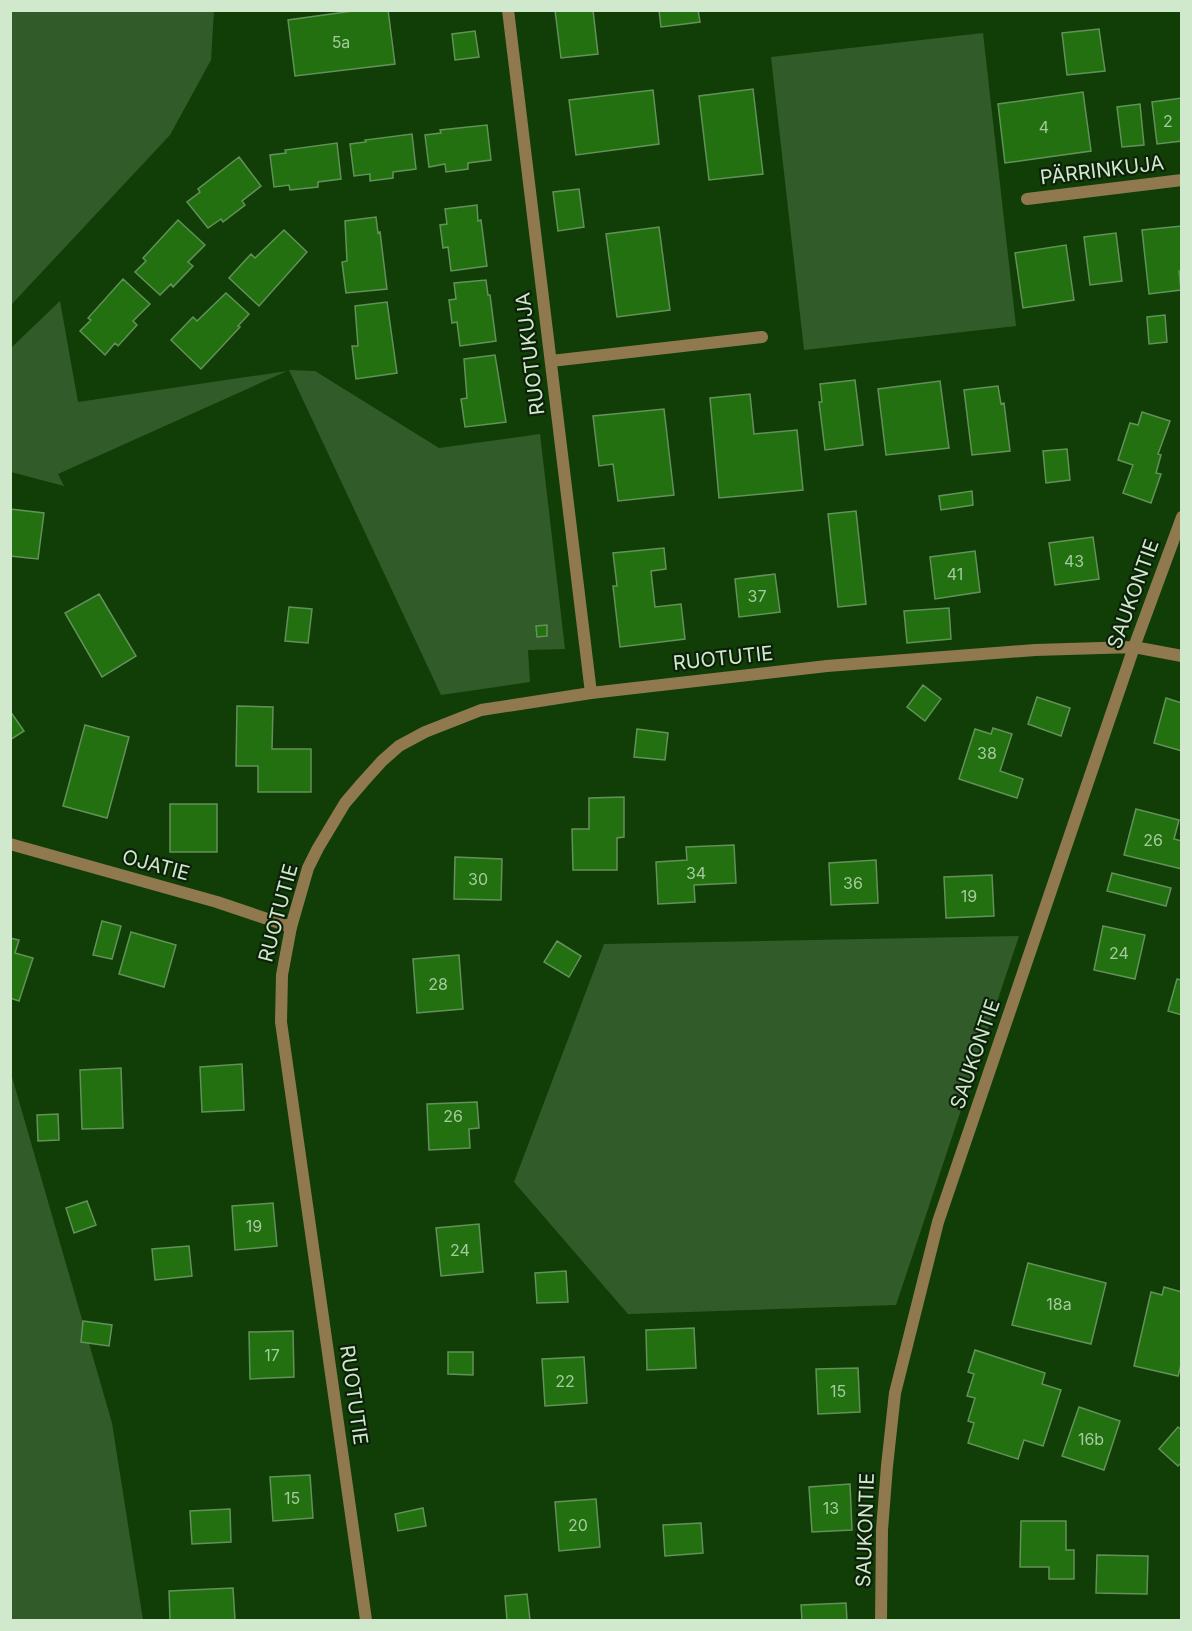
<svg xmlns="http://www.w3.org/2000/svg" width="1192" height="1631" viewBox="0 0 1192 1631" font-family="Inter,sans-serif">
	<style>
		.green { fill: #315c29 }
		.building { fill: #227010; stroke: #63915a; stroke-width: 1.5 }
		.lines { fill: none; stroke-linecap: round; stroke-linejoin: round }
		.service { stroke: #91794f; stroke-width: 12 }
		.minor { stroke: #91794f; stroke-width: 12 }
		.tertiary { stroke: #91794f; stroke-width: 12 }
		.labels { text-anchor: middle; stroke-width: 4.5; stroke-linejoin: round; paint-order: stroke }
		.number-label { font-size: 16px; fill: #a4cb9d }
		.street-label { font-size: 20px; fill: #d0e9cc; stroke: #0d200a }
	</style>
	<rect width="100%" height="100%" fill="#113e07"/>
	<path class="green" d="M 11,10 L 214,11 L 211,60 L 170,135 L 11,305 Z
		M 983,33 L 1016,326 L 804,350 L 771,57 Z
		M 60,301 L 78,402 L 287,371 L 58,474 L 64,486 L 11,472 L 11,348 Z
		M 289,370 L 315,371 L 439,448 L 540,434 L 565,649 L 528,650 L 530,682 L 441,695 Z
		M 1019,936 L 896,1305 L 628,1314 L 514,1182 L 604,944 Z
		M 10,1070 L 112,1423 L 143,1620 L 11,1620 Z"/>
	<path class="building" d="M 360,10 L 388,10 L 395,64 L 295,76 L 288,20 Z
		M 555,10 L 593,10 L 598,54 L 561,58 Z
		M 659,10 L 698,10 L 700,22 L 661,27 Z
		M 1099,29 L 1105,71 L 1067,75 L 1062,33 Z
		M 475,31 L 479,57 L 455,60 L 452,34 Z
		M 753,89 L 763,174 L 709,180 L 699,96 Z
		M 653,90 L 659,144 L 576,155 L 569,100 Z
		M 1083,92 L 1091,151 L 1005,163 L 998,104 Z
		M 1182,98 L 1182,141 L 1157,144 L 1152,102 Z
		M 1140,104 L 1144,145 L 1122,147 L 1117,107 Z
		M 487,125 L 491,160 L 468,163 L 468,169 L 446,172 L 445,164 L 429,167 L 425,135 L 441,133 L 440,130 Z
		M 412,134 L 416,169 L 393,172 L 393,178 L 370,181 L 370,174 L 354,176 L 350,144 L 366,142 L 365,140 Z
		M 337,143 L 341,179 L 318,182 L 318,187 L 290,190 L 289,185 L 274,187 L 270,155 L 286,153 L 285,150 Z
		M 239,157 L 261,186 L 242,201 L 245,205 L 223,222 L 221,219 L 208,228 L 187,202 L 200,192 L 198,189 Z
		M 579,189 L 584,227 L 558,231 L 553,192 Z
		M 477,205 L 478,221 L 481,220 L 487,266 L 451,271 L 448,247 L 443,248 L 440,225 L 447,224 L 445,209 Z
		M 376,217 L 378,233 L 380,232 L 387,289 L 346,293 L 342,262 L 347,261 L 345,221 Z
		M 178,220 L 205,245 L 188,262 L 193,266 L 173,287 L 171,284 L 160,295 L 135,272 L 146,261 L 143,258 Z
		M 1182,226 L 1182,271 L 1179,271 L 1181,290 L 1149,294 L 1142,230 Z
		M 659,227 L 670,310 L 617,317 L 606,234 Z
		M 284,230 L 307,252 L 259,306 L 229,278 L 251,254 L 255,258 Z
		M 1116,233 L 1122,281 L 1090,285 L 1084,237 Z
		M 1066,245 L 1074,300 L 1023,308 L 1015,253 Z
		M 123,279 L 150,304 L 133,321 L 137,325 L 118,346 L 115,343 L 105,355 L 80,331 L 91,320 L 88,318 Z
		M 486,280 L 488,295 L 490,295 L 496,341 L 460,346 L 457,322 L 452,323 L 449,300 L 456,299 L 454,283 Z
		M 226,293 L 249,314 L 238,326 L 240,327 L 201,369 L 171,340 L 193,317 L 197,321 Z
		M 387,302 L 397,373 L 356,379 L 352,346 L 358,346 L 355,306 Z
		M 1165,315 L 1167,342 L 1149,344 L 1147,317 Z
		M 495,355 L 506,422 L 465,427 L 461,399 L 467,398 L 464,359 Z
		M 855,380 L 863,445 L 825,450 L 819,402 L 822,402 L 820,384 Z
		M 940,381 L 949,448 L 886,455 L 878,389 Z
		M 998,386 L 1001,404 L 1004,403 L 1010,451 L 972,455 L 964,390 Z
		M 750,394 L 754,434 L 797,430 L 803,490 L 719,498 L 710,398 Z
		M 664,409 L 674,495 L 618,501 L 613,464 L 599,466 L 593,416 Z
		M 1142,412 L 1170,421 L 1158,454 L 1161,455 L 1156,473 L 1161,474 L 1151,503 L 1123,493 L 1133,465 L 1118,460 L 1130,423 L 1138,425 Z
		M 1067,449 L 1070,480 L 1046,483 L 1043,451 Z
		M 972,491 L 973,505 L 941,510 L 939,496 Z
		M 10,509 L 44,513 L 38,559 L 10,556 Z
		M 856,511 L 866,604 L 838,607 L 828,514 Z
		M 1093,537 L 1099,579 L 1055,585 L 1049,543 Z
		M 664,548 L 666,569 L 651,571 L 655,607 L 681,604 L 685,639 L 620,647 L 613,586 L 617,586 L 613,553 Z
		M 975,551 L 980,592 L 935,599 L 930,557 Z
		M 775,574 L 780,612 L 739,617 L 735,579 Z
		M 99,594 L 136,656 L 102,677 L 65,613 Z
		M 289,607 L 312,609 L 308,643 L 285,641 Z
		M 949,608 L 951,639 L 907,643 L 904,611 Z
		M 547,625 L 547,636 L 537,637 L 536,626 Z
		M 923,685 L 941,699 L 925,721 L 907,707 Z
		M 1037,697 L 1070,708 L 1061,736 L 1028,724 Z
		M 1166,698 L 1182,703 L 1182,751 L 1154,743 Z
		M 237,706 L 273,707 L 272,749 L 311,749 L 311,792 L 258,792 L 258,766 L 236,766 Z
		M 10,711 L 24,731 L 10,740 Z
		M 85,725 L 129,737 L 107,818 L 63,806 Z
		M 993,728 L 1012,734 L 1000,771 L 1023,779 L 1017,798 L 959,779 L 975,729 L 991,734 Z
		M 637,729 L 668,733 L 665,760 L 634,757 Z
		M 624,797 L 624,837 L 617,838 L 617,870 L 573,870 L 572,829 L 589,829 L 589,798 Z
		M 170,804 L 217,804 L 217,852 L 170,852 Z
		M 1136,809 L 1179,820 L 1174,839 L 1182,841 L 1182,869 L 1124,855 Z
		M 734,845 L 736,883 L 694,885 L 695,902 L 658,904 L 656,862 L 687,860 L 686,847 Z
		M 455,857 L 502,859 L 501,900 L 454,899 Z
		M 876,860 L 878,903 L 831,905 L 829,863 Z
		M 1112,873 L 1171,888 L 1166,906 L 1107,891 Z
		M 992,875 L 994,916 L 946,918 L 944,877 Z
		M 102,921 L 121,926 L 112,959 L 93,955 Z
		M 1103,926 L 1145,935 L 1135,979 L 1094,970 Z
		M 131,932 L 176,945 L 164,987 L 119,974 Z
		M 10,938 L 19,940 L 15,953 L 33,958 L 19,1001 L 10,998 Z
		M 557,941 L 581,956 L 569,977 L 544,962 Z
		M 459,955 L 463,1009 L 417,1013 L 413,959 Z
		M 1177,979 L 1182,980 L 1182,1015 L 1168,1011 Z
		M 242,1064 L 244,1110 L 202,1112 L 200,1067 Z
		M 121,1068 L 123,1128 L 82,1129 L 80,1070 Z
		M 477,1102 L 479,1128 L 469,1129 L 470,1148 L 429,1150 L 427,1104 Z
		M 58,1114 L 59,1140 L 38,1141 L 37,1115 Z
		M 87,1201 L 96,1225 L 74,1233 L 66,1208 Z
		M 273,1203 L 277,1246 L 235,1250 L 232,1206 Z
		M 479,1224 L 483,1272 L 441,1276 L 436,1228 Z
		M 189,1246 L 192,1276 L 155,1280 L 152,1249 Z
		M 1028,1263 L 1106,1283 L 1091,1344 L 1012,1325 Z
		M 566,1271 L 568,1302 L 537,1303 L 535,1273 Z
		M 1164,1287 L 1182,1292 L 1182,1361 L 1178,1376 L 1134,1366 L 1151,1292 L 1162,1295 Z
		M 83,1321 L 112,1325 L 109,1346 L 81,1342 Z
		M 694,1328 L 696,1368 L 647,1370 L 646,1330 Z
		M 293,1331 L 294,1377 L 250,1379 L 249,1332 Z
		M 975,1350 L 1045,1373 L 1042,1384 L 1061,1390 L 1043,1446 L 1024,1440 L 1018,1459 L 968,1443 L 974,1423 L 968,1421 L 975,1398 L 967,1396 L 974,1374 L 968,1372 Z
		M 448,1352 L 473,1352 L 473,1375 L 448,1374 Z
		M 584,1357 L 587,1403 L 545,1406 L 542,1359 Z
		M 858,1368 L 860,1412 L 818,1414 L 816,1369 Z
		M 1079,1407 L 1120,1421 L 1104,1470 L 1062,1456 Z
		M 1178,1427 L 1182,1430 L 1182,1462 L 1178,1466 L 1159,1449 Z
		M 310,1475 L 313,1518 L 273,1521 L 270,1477 Z
		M 850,1484 L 852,1530 L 812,1532 L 809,1487 Z
		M 596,1499 L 600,1547 L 559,1551 L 555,1502 Z
		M 423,1508 L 426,1526 L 398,1531 L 395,1514 Z
		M 230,1509 L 231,1542 L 192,1544 L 190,1511 Z
		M 1021,1521 L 1066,1521 L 1066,1550 L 1074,1550 L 1074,1579 L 1049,1579 L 1049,1567 L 1020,1567 Z
		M 701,1523 L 703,1553 L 665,1556 L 663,1525 Z
		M 1097,1555 L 1148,1556 L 1147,1594 L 1096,1593 Z
		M 233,1588 L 235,1620 L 170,1620 L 169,1591 Z
		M 527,1594 L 530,1620 L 507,1620 L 505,1596 Z
		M 846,1603 L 847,1620 L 802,1620 L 801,1605 Z"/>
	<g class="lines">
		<path class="service" d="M 551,361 L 762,337"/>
		<path class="minor" d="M 508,10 L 591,693
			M 1027,199 L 1182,180
			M 291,927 L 308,868 L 318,848 L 345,803 L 363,782 L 382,761 L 399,746 L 425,732 L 481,710 L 591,693 L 827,666 L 1035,650 L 1134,647 L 1182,656
			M 881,1620 L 882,1530 L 887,1466 L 895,1393 L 938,1222 L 1134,647 L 1182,517"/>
		<path class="tertiary" d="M 10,844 L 217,902 L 291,927 L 282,975 L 281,1022 L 366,1620"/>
	</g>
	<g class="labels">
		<g class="number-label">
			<text x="341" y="48">5a</text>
			<text x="1168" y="127">2</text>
			<text x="1044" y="133">4</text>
			<text x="1074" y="567">43</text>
			<text x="955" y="580">41</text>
			<text x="757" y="602">37</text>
			<text x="987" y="759">38</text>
			<text x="1153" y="846">26</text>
			<text x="696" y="879">34</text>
			<text x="478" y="885">30</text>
			<text x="853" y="889">36</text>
			<text x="969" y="902">19</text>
			<text x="1119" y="959">24</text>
			<text x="438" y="990">28</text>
			<text x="453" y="1122">26</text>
			<text x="254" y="1232">19</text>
			<text x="460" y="1256">24</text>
			<text x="1059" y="1310">18a</text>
			<text x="272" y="1361">17</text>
			<text x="565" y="1387">22</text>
			<text x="838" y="1397">15</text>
			<text x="1091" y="1445">16b</text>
			<text x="292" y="1504">15</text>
			<text x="831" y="1514">13</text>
			<text x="578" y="1531">20</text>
		</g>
		<g class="street-label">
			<text transform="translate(1102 170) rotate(-7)" y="7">PÄRRINKUJA</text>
			<text transform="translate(530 354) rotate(-97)" y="7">RUOTUKUJA</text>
			<text transform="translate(1133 594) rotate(-70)" y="7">SAUKONTIE</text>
			<text transform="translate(723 658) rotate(-6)" y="7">RUOTUTIE</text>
			<text transform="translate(156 865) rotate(15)" y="7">OJATIE</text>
			<text transform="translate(278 913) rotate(-75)" y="7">RUOTUTIE</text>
			<text transform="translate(975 1054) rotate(-71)" y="7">SAUKONTIE</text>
			<text transform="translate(354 1395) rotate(82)" y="7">RUOTUTIE</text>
			<text transform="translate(865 1530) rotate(-88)" y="7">SAUKONTIE</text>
		</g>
	</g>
	<rect width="1192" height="1631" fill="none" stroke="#d0e9cc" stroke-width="24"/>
</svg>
